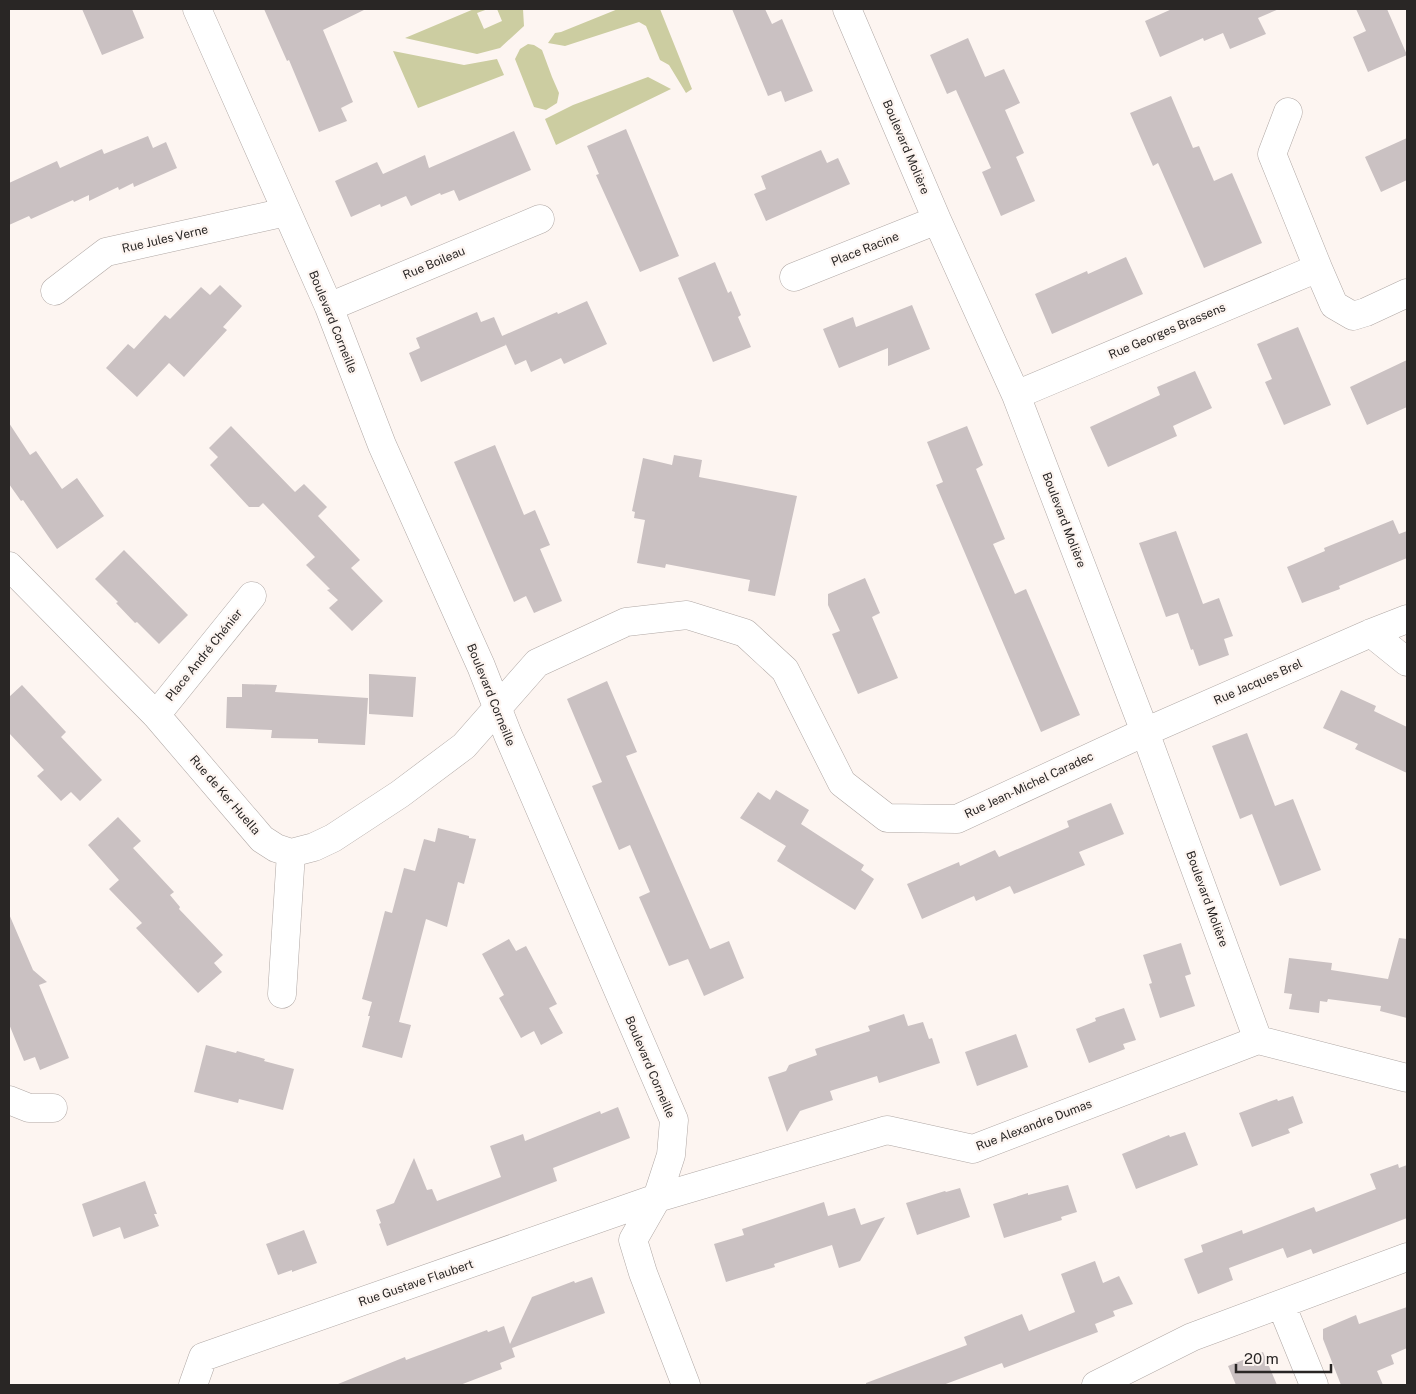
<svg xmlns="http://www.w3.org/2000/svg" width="1416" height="1394" viewBox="0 0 1416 1394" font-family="'Public Sans',sans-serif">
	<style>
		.green { fill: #cccda1 }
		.building { fill: #cac1c2 }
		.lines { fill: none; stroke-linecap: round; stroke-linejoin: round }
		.street-casing { stroke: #b0a8a5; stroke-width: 29 }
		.street { stroke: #fff; stroke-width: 28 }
		.labels { text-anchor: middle; stroke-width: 4.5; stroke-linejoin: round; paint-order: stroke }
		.street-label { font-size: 12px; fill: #292625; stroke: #fdf5f1 }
	</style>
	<rect width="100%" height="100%" fill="#fdf5f1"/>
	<path class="green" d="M 474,9 L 488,9 L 477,13 L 484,29 L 502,21 L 497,9 L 523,9 L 524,26 L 500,48 L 477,54 L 405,38 Z
		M 618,9 L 660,9 L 692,89 L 686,93 L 669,65 L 660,60 L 646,26 L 639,22 L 565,46 L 548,43 L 555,33 L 561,32 Z
		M 528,44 L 534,45 L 542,50 L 552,77 L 559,93 L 557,103 L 546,110 L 534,107 L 515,59 L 520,49 Z
		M 393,51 L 464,65 L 497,59 L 504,75 L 418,108 Z
		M 648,77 L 671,89 L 556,145 L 545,119 L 573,105 Z"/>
	<path class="building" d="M 82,9 L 132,9 L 144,38 L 102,55 Z
		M 264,9 L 366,9 L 323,30 L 353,102 L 341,108 L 347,121 L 319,132 L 289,60 L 287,61 Z
		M 732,9 L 765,9 L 772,24 L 782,19 L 813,91 L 785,102 L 781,91 L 768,96 Z
		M 1172,9 L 1279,9 L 1258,18 L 1266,34 L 1230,49 L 1223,33 L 1204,41 L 1203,38 L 1160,57 L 1145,21 Z
		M 1356,9 L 1387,9 L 1407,55 L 1368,72 L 1353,37 L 1366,31 Z
		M 968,38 L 985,77 L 1004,69 L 1020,103 L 1005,110 L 1024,153 L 1016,157 L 1035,201 L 1001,216 L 982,172 L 991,168 L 956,90 L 947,94 L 930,55 Z
		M 1171,96 L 1193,148 L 1199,146 L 1214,181 L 1232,173 L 1262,243 L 1204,268 L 1158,163 L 1153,166 L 1130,113 Z
		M 626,129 L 679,256 L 640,272 L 596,175 L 599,174 L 587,146 Z
		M 514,131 L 531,170 L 459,201 L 454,190 L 441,195 L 440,193 L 411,206 L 406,196 L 381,207 L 380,204 L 351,217 L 335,181 L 377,162 L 383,174 L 425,155 L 429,168 Z
		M 148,136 L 153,148 L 166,142 L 177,168 L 134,187 L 133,183 L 119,190 L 118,187 L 89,201 L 89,195 L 74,202 L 73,200 L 31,219 L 29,216 L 9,225 L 9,183 L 57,161 L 60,168 L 102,149 L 104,154 Z
		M 1407,138 L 1407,180 L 1381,192 L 1365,157 Z
		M 821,150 L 827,163 L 838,158 L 850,184 L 766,221 L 754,194 L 766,189 L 761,176 Z
		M 1126,257 L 1143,294 L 1052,334 L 1035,294 L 1087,271 L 1088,274 Z
		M 715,262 L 728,293 L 731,291 L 741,315 L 738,317 L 751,347 L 713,362 L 678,278 Z
		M 220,285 L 242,306 L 223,327 L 227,330 L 184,377 L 169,363 L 137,397 L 106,368 L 128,344 L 134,349 L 165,315 L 170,319 L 201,287 L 210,295 Z
		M 587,301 L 607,344 L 564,364 L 561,358 L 531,372 L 526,360 L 515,365 L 502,336 L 557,312 L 558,314 Z
		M 912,305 L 930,349 L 888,366 L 888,348 L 839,368 L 823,329 L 853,317 L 856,327 Z
		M 477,312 L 481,322 L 494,317 L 506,345 L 421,382 L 409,353 L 420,348 L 416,338 Z
		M 1298,327 L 1331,405 L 1284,425 L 1265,382 L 1272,379 L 1257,344 Z
		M 1407,360 L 1407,407 L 1367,425 L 1350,387 Z
		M 1195,371 L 1212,408 L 1173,426 L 1177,436 L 1108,467 L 1090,427 L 1160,395 L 1157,387 Z
		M 9,423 L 30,455 L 36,451 L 62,489 L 77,478 L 104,516 L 57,549 L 23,500 L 21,501 L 9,484 Z
		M 231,426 L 295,492 L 304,484 L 327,507 L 318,516 L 360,560 L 351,568 L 383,601 L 352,631 L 329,608 L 338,600 L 327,590 L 330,589 L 306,565 L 315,557 L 263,503 L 259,507 L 249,507 L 210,465 L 218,457 L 209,448 Z
		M 967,426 L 983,465 L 976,469 L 1005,539 L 993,544 L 1015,594 L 1026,589 L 1080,715 L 1041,732 L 936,485 L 943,482 L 927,442 Z
		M 495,445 L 524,515 L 535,510 L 550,545 L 540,549 L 562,601 L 534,613 L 526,596 L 514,602 L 454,462 Z
		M 674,455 L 702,460 L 699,477 L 797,496 L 775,596 L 748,591 L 750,580 L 666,564 L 665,568 L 637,563 L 645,520 L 634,518 L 635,512 L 632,511 L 643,458 L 672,465 Z
		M 1393,520 L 1399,534 L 1407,531 L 1407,558 L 1339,586 L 1340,589 L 1302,603 L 1287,567 L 1325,551 L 1324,548 Z
		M 1176,531 L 1203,604 L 1219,598 L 1233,636 L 1224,639 L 1229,655 L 1199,666 L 1193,649 L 1191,650 L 1178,613 L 1166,617 L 1139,543 Z
		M 124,550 L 188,615 L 159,644 L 137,622 L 135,623 L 116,603 L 118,602 L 95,579 Z
		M 865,578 L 880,613 L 872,617 L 898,678 L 858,694 L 832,634 L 840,631 L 828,605 L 828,594 Z
		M 369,674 L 416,677 L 413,717 L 369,714 Z
		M 607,681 L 637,752 L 626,756 L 710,949 L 729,941 L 744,978 L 704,996 L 688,959 L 669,966 L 639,897 L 650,892 L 630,845 L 619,850 L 592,786 L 602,782 L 567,699 Z
		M 242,684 L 277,685 L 275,692 L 368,698 L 365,745 L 318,743 L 318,739 L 271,738 L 272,730 L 226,728 L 227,697 L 242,697 Z
		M 22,685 L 66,732 L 61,737 L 102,780 L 80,801 L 71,792 L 61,801 L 37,776 L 44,770 L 9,733 L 9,697 Z
		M 1341,690 L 1376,706 L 1374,711 L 1407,727 L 1407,773 L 1355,749 L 1358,744 L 1323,728 Z
		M 1247,733 L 1275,806 L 1293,799 L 1321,870 L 1280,886 L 1252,814 L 1240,819 L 1212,746 Z
		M 776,790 L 809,810 L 801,824 L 864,865 L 861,870 L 874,879 L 855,910 L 777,861 L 786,846 L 740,818 L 758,792 L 770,800 Z
		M 1111,803 L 1124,834 L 1079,852 L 1085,865 L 1014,894 L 1010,886 L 976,901 L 974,896 L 922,919 L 907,884 L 959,862 L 960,866 L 995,850 L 999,857 L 1069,827 L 1067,821 Z
		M 118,817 L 141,841 L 133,848 L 174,892 L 170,895 L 180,907 L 179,909 L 223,955 L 214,963 L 222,972 L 198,993 L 136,928 L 142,923 L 109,889 L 119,880 L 88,845 Z
		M 438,828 L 469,836 L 469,838 L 476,839 L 464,884 L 458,882 L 447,927 L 426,919 L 399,1022 L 411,1025 L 402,1058 L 362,1047 L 370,1016 L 368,1016 L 372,1002 L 362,999 L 385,911 L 392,913 L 404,868 L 415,871 L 424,839 L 435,842 Z
		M 9,914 L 33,970 L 47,982 L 39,985 L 69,1058 L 40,1070 L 35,1057 L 24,1061 L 9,1024 Z
		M 1399,938 L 1407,939 L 1407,1018 L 1380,1011 L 1381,1006 L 1328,999 L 1327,1002 L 1320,1001 L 1319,1013 L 1289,1009 L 1292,994 L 1284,993 L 1289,958 L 1332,963 L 1331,970 L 1388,979 Z
		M 509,939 L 516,951 L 526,946 L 557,1004 L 549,1008 L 563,1033 L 541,1045 L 534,1031 L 521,1038 L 499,998 L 504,995 L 482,954 Z
		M 1181,943 L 1191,974 L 1185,976 L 1195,1006 L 1160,1018 L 1149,984 L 1152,983 L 1143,955 Z
		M 1124,1008 L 1136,1040 L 1123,1044 L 1125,1049 L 1089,1063 L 1076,1029 L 1096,1021 L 1095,1018 Z
		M 904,1014 L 908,1026 L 923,1022 L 929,1039 L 932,1038 L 940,1063 L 879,1083 L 877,1076 L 830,1091 L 833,1100 L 800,1111 L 787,1132 L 768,1077 L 786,1071 L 789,1065 L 817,1055 L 815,1049 L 870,1031 L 868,1026 Z
		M 1016,1034 L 1028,1067 L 977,1086 L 965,1052 Z
		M 206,1045 L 236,1053 L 237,1051 L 265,1059 L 264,1061 L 294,1069 L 283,1110 L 239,1099 L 238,1103 L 194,1092 Z
		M 1293,1096 L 1303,1123 L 1288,1129 L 1290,1133 L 1252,1147 L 1239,1113 L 1277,1099 L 1278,1101 Z
		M 618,1107 L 630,1138 L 553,1168 L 557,1181 L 387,1246 L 379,1224 L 381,1223 L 376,1210 L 394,1203 L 414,1158 L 427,1190 L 432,1189 L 437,1201 L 501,1177 L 490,1146 L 523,1134 L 525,1141 L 600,1111 L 601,1114 Z
		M 1185,1132 L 1198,1165 L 1136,1189 L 1122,1154 L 1169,1135 L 1170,1137 Z
		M 1398,1164 L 1399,1168 L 1407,1165 L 1407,1218 L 1313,1254 L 1311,1249 L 1287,1258 L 1283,1248 L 1229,1268 L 1233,1280 L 1198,1294 L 1184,1259 L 1203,1252 L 1201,1245 L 1242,1230 L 1243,1234 L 1314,1207 L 1316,1212 L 1376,1189 L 1370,1174 Z
		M 145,1181 L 157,1214 L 154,1214 L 159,1226 L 124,1239 L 120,1227 L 93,1237 L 82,1204 Z
		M 1068,1185 L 1077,1212 L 1061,1217 L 1062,1220 L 1004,1238 L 993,1204 L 1028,1193 L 1028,1195 Z
		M 960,1188 L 970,1217 L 917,1235 L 906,1203 L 945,1191 L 946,1192 Z
		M 824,1202 L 828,1216 L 855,1208 L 861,1225 L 885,1217 L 860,1261 L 839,1268 L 832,1245 L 774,1264 L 775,1267 L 726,1282 L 714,1244 L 744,1235 L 742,1229 Z
		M 304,1230 L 317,1263 L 292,1272 L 292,1270 L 278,1275 L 266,1244 Z
		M 1095,1261 L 1103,1283 L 1119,1276 L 1133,1304 L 1113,1311 L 1115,1316 L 1095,1324 L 1098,1332 L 1004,1368 L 1002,1363 L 943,1385 L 866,1385 L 866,1383 L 967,1345 L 964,1337 L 1022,1314 L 1029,1331 L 1075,1312 L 1061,1274 Z
		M 592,1277 L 605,1313 L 512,1348 L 515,1357 L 500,1363 L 502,1369 L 460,1385 L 338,1385 L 338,1384 L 405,1357 L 406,1360 L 487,1330 L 488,1332 L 504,1326 L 510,1344 L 532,1297 L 574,1281 L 575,1283 Z
		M 1407,1307 L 1407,1348 L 1391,1355 L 1394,1364 L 1377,1371 L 1383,1385 L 1341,1385 L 1323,1339 L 1323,1329 L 1356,1315 L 1359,1324 Z
		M 1263,1352 L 1277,1385 L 1236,1385 L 1228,1366 Z"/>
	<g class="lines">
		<g class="street-casing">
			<path id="street" d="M 197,9 L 329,307 L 382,445 L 481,666 L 508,735 L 674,1120 L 671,1155 L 657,1198 L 633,1240 L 643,1273 L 686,1385
				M 847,9 L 937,220 L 1016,395 L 1145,732 L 1258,1040
				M 1288,112 L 1272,154 L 1318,268
				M 794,277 L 937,220
				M 55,291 L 106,252 L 286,212
				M 329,307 L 540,219
				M 1016,395 L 1318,268 L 1334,305 L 1353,316 L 1366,312 L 1407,293
				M 9,566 L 156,715 L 262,839 L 276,848 L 291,853 L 314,847 L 333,838 L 400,794 L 464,746 L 537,663 L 626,622 L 687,615 L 745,633 L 785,670 L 842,783 L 887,818 L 957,819 L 1145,732 L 1371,633 L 1407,619
				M 1371,633 L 1407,662
				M 156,715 L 252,596
				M 282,994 L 291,853
				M 9,1100 L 29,1108 L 53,1108
				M 1281,1304 L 1314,1385
				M 193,1385 L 203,1357 L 657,1198 L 887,1130 L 973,1149 L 1258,1040 L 1407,1078
				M 1096,1385 L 1192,1337 L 1407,1257"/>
		</g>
		<use href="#street" class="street"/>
	</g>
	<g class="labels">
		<g class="street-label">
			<text transform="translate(906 147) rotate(67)" y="4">Boulevard Molière</text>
			<text transform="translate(165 239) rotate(-13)" y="4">Rue Jules Verne</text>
			<text transform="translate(865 249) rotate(-22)" y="4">Place Racine</text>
			<text transform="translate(434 263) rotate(-23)" y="4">Rue Boileau</text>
			<text transform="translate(333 322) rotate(68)" y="4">Boulevard Corneille</text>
			<text transform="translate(1167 331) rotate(-23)" y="4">Rue Georges Brassens</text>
			<text transform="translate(1064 520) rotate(69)" y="4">Boulevard Molière</text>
			<text transform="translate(204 655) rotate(-51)" y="4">Place André Chénier</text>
			<text transform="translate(1258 682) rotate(-24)" y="4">Rue Jacques Brel</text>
			<text transform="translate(491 695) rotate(68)" y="4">Boulevard Corneille</text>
			<text transform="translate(1029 785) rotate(-25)" y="4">Rue Jean-Michel Caradec</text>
			<text transform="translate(225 795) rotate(49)" y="4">Rue de Ker Huella</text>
			<text transform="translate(1207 899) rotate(70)" y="4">Boulevard Molière</text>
			<text transform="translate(650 1067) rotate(67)" y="4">Boulevard Corneille</text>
			<text transform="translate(1034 1125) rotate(-21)" y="4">Rue Alexandre Dumas</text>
			<text transform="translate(416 1283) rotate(-19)" y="4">Rue Gustave Flaubert</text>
		</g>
	</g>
	<rect width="1416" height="1394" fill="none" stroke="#292625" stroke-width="20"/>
	<path d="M1236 1364v8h95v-8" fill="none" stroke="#292625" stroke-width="2.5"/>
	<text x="1244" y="1364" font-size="15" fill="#292625" stroke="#fdf5f1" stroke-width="4" paint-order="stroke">20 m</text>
</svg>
